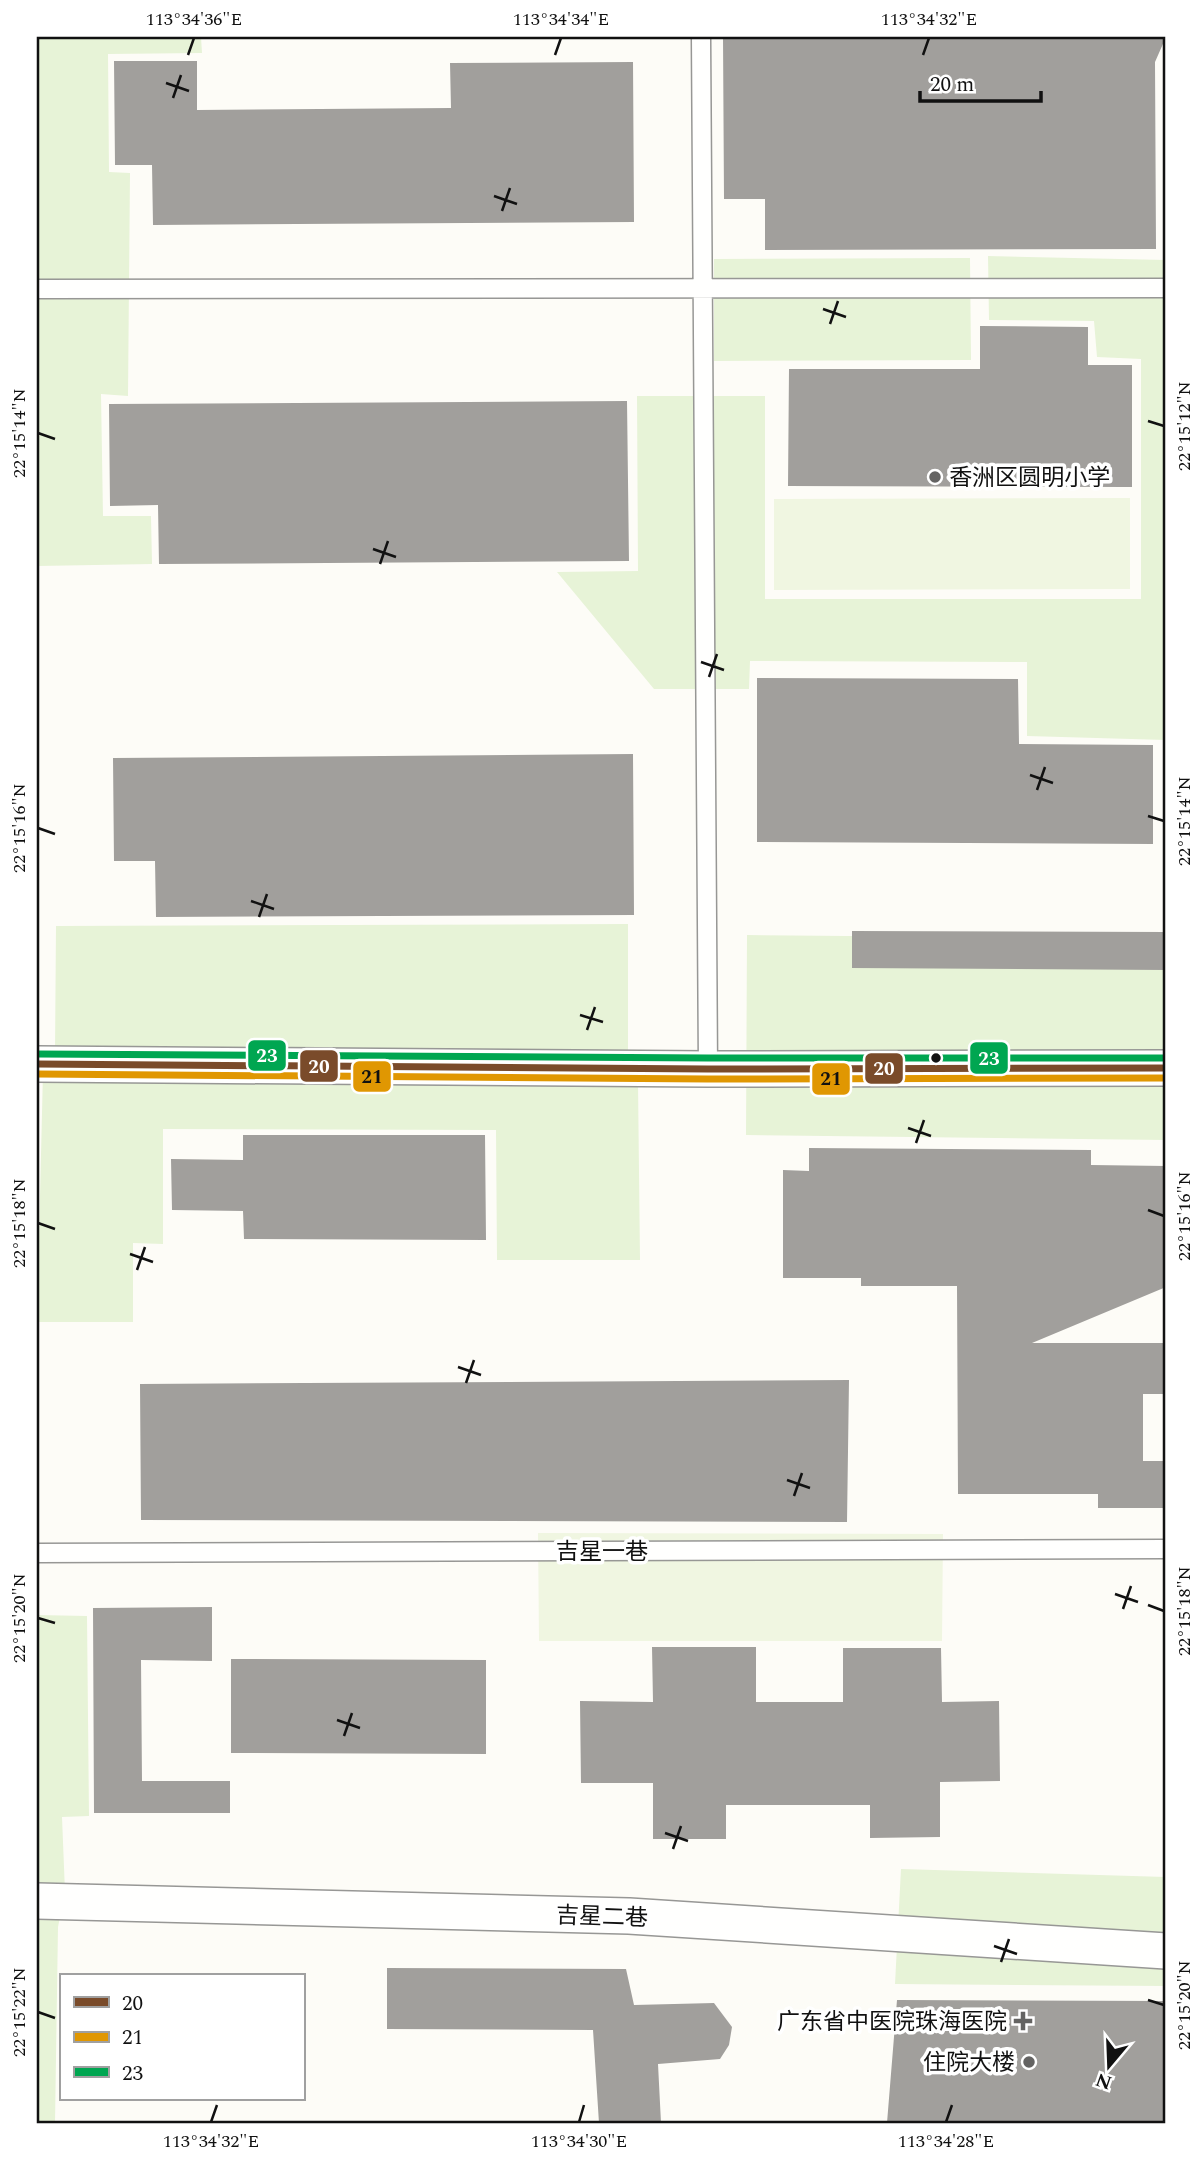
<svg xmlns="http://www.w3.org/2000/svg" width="1203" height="2160" viewBox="0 0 1203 2160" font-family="Spectral,'Noto Sans SC',serif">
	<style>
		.green { fill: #e7f3d7 }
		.pitch { fill: #f0f6e1 }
		.building { fill: #a19f9c }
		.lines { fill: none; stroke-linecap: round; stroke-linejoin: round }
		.service-casing { stroke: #979795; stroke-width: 21 }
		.minor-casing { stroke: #979795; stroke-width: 38 }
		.service { stroke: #fffffe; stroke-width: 18 }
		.minor { stroke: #fffffe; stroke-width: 35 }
		.bus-1-casing { stroke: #fff; stroke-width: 12 }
		.bus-2-casing { stroke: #fff; stroke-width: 12 }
		.bus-3-casing { stroke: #fff; stroke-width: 12 }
		.bus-1 { stroke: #7a4b2a; stroke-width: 7 }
		.bus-2 { stroke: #e09702; stroke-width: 7 }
		.bus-3 { stroke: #00a651; stroke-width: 7 }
		.ticks { fill: none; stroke: #111; stroke-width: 2.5 }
		.poi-dot { fill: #646362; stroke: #fff; stroke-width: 2.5 }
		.bus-dot { fill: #111; stroke: #fff; stroke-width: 2.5 }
		.labels { text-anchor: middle; stroke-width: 7; stroke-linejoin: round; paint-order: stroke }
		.poi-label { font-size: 23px; fill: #111; stroke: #fff; text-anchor: end }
		.street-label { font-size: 23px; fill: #111; stroke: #fff }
		.line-badge { stroke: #fff; stroke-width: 2.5 }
		.badge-label { font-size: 19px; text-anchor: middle; font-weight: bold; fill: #fff }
		.pale-badge-label { font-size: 19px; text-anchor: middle; font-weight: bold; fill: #111 }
		.neatline { fill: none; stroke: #111; stroke-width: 2.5 }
		.ticks-label { font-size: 18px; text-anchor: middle; fill: #111 }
	</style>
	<rect width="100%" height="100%" fill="#fdfcf7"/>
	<path class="green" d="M 37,37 L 201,37 L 202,53 L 108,54 L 109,172 L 130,173 L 128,396 L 101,394 L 103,516 L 151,516 L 152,564 L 38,566 Z
		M 988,256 L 1166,260 L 1166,740 L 1027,736 L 1027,662 L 750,661 L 749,689 L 654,689 L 557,572 L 638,571 L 637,396 L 765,396 L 765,599 L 1141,599 L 1141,359 L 1097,357 L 1094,321 L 989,320 Z
		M 970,258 L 971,360 L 714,361 L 714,259 Z
		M 628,924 L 628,1056 L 55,1052 L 56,926 Z
		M 747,935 L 1166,939 L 1166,1140 L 746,1135 Z
		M 43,1071 L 638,1083 L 640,1260 L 497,1260 L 496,1130 L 163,1129 L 163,1244 L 133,1243 L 133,1322 L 37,1322 Z
		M 37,1615 L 87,1616 L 89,1816 L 62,1817 L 65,1892 L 58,1927 L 55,2123 L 37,2123 Z
		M 901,1869 L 1166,1877 L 1166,1986 L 895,1984 Z"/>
	<path class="pitch" d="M 1130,498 L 1130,589 L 774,590 L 774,499 Z
		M 538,1533 L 943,1534 L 942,1641 L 539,1641 Z"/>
	<path class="building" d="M 723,37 L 1166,37 L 1155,62 L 1156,249 L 765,250 L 765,199 L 724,199 Z
		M 114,61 L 197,61 L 197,110 L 451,108 L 450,63 L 633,62 L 634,222 L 153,225 L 152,165 L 115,165 Z
		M 980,326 L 1088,327 L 1088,365 L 1132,365 L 1132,487 L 788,486 L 789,369 L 980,369 Z
		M 627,401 L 629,561 L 159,564 L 158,505 L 110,506 L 109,404 Z
		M 757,678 L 1018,679 L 1019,744 L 1153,745 L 1153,844 L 757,842 Z
		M 633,754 L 634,915 L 156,917 L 155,861 L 114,861 L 113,758 Z
		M 852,931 L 1166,932 L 1166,970 L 852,968 Z
		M 243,1135 L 485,1135 L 486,1240 L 244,1239 L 243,1211 L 172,1210 L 171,1159 L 243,1160 Z
		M 809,1148 L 1091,1150 L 1091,1165 L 1166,1166 L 1166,1287 L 1032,1343 L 1166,1343 L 1166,1394 L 1143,1394 L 1143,1461 L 1166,1461 L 1166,1508 L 1098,1508 L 1098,1494 L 958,1494 L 957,1286 L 861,1286 L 861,1278 L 783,1278 L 783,1170 L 809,1171 Z
		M 849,1380 L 847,1522 L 141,1520 L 140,1384 Z
		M 212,1607 L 212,1661 L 141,1660 L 142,1781 L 230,1781 L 230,1813 L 94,1813 L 93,1608 Z
		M 652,1647 L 756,1647 L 756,1702 L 843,1702 L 843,1648 L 941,1648 L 942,1702 L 999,1701 L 1000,1781 L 940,1782 L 940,1837 L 870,1838 L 870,1805 L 726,1805 L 726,1839 L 653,1839 L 653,1783 L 581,1783 L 580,1701 L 653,1702 Z
		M 231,1659 L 486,1660 L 486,1754 L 231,1753 Z
		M 387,1968 L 626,1969 L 634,2005 L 714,2003 L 732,2027 L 729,2045 L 720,2059 L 658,2064 L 661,2123 L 599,2123 L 593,2030 L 387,2029 Z
		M 897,2000 L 1166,2001 L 1166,2123 L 887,2123 Z"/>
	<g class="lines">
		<g class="service-casing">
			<path id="service" d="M 701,37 L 708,1069
				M 37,289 L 1166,288
				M 37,1553 L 1166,1549"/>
		</g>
		<g class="minor-casing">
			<path id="minor" d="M 37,1064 L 708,1069 L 1166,1068
				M 37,1901 L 629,1916 L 1166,1951"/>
		</g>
		<use href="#service" class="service"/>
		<use href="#minor" class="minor"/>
		<g class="bus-1-casing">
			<path id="bus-1" d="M 37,1064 L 708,1069 L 1166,1068"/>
		</g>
		<g class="bus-2-casing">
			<path id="bus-2" d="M 37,1074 L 708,1079 L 1166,1078"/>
		</g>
		<g class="bus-3-casing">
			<path id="bus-3" d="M 37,1054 L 708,1058 L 1166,1058"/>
		</g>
		<use href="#bus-1" class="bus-1"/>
		<use href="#bus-2" class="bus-2"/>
		<use href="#bus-3" class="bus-3"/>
	</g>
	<path class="ticks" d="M 188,55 L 194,38M 555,55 L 561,38M 923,55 L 929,38M 166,83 L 189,91M 173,98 L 181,75M 494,196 L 517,204M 502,211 L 510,188M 823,309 L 846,317M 830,324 L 838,301M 1148,421 L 1164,426M 38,433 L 55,439M 373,549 L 396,557M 380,564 L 388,541M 701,662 L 724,670M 709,677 L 717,654M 1030,775 L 1053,783M 1037,790 L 1045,767M 1148,816 L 1164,821M 38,828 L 55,834M 251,901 L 274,909M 259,917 L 267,894M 580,1015 L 603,1022M 587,1030 L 595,1007M 908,1128 L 931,1136M 916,1143 L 924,1120M 1148,1210 L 1164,1216M 38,1223 L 55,1229M 130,1254 L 153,1262M 137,1270 L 145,1247M 458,1367 L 481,1375M 466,1383 L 474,1360M 787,1480 L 810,1488M 794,1496 L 802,1473M 1115,1594 L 1138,1602M 1148,1605 L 1164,1611M 1123,1609 L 1131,1586M 38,1618 L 55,1623M 337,1720 L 360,1728M 344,1736 L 352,1713M 665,1833 L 688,1841M 673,1849 L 681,1826M 994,1946 L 1017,1954M 1001,1962 L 1009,1939M 1148,2000 L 1164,2005M 38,2012 L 55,2018M 211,2122 L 217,2105M 579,2122 L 584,2105M 946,2122 L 952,2105"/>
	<g class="poi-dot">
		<circle cx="935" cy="477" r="7"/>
		<path d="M1019.5 2010.5h7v7h7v7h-7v7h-7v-7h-7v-7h7z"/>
		<circle cx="1029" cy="2062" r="7"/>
	</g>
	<circle class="bus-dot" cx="936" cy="1058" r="6"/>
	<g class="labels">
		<g class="poi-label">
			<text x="949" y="485" text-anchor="start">香洲区圆明小学</text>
			<text x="1007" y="2029">广东省中医院珠海医院</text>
			<text x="1015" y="2070">住院大楼</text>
		</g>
		<g class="street-label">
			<text x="602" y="1559">吉星一巷</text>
			<text transform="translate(602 1916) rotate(2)" y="8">吉星二巷</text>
		</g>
	</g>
	<g class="line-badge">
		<rect x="247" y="1039" width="40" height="33" rx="7" fill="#00a651"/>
		<rect x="969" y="1041" width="40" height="34" rx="7" fill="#00a651"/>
		<rect x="299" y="1049" width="40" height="34" rx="7" fill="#7a4b2a"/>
		<rect x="864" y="1052" width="40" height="33" rx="7" fill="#7a4b2a"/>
		<rect x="352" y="1060" width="40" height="33" rx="7" fill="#e09702"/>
		<rect x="811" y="1062" width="40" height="34" rx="7" fill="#e09702"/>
	</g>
	<g class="badge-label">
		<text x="267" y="1062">23</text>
		<text x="989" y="1065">23</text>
		<text x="319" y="1073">20</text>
		<text x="884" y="1075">20</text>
	</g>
	<g class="pale-badge-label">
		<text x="372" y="1083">21</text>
		<text x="831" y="1085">21</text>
	</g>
	<rect width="1203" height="2160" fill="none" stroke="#ffffff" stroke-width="77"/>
	<rect x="60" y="1974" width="245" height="126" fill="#ffffff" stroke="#a0a0a0" stroke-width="2"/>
	<rect x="74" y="1997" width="35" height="10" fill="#7a4b2a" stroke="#a0a0a0" stroke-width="2"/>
	<text x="122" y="2010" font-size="21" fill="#111111">20</text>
	<rect x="74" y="2032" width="35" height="10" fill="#e09702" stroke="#a0a0a0" stroke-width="2"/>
	<text x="122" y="2044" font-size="21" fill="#111111">21</text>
	<rect x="74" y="2067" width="35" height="10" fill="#00a651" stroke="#a0a0a0" stroke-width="2"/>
	<text x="122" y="2080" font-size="21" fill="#111111">23</text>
	<g transform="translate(1109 2066) rotate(199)" stroke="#ffffff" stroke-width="5" paint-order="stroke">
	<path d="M0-5L12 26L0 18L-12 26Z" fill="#111111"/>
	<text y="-10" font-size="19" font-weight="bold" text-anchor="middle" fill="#111111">N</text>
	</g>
	<path d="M920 91v10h121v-10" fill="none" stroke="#111111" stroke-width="3.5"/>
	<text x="930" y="91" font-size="21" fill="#111111" stroke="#ffffff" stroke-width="5" paint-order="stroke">20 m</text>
	<rect x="38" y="38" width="1126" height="2084" class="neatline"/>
	<g class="ticks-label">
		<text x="194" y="25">113°34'36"E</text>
		<text x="561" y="25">113°34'34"E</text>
		<text x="929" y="25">113°34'32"E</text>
		<text transform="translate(1184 426) rotate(-90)" y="6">22°15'12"N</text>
		<text transform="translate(19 433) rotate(-90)" y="6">22°15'14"N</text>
		<text transform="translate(1184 821) rotate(-90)" y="6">22°15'14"N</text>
		<text transform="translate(19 828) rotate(-90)" y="6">22°15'16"N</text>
		<text transform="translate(1184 1216) rotate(-90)" y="6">22°15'16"N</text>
		<text transform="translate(19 1223) rotate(-90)" y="6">22°15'18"N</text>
		<text transform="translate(1184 1611) rotate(-90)" y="6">22°15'18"N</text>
		<text transform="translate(19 1618) rotate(-90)" y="6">22°15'20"N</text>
		<text transform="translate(1184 2005) rotate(-90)" y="6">22°15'20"N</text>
		<text transform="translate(19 2012) rotate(-90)" y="6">22°15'22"N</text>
		<text x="211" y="2147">113°34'32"E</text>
		<text x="579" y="2147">113°34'30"E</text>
		<text x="946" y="2147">113°34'28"E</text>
	</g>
</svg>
